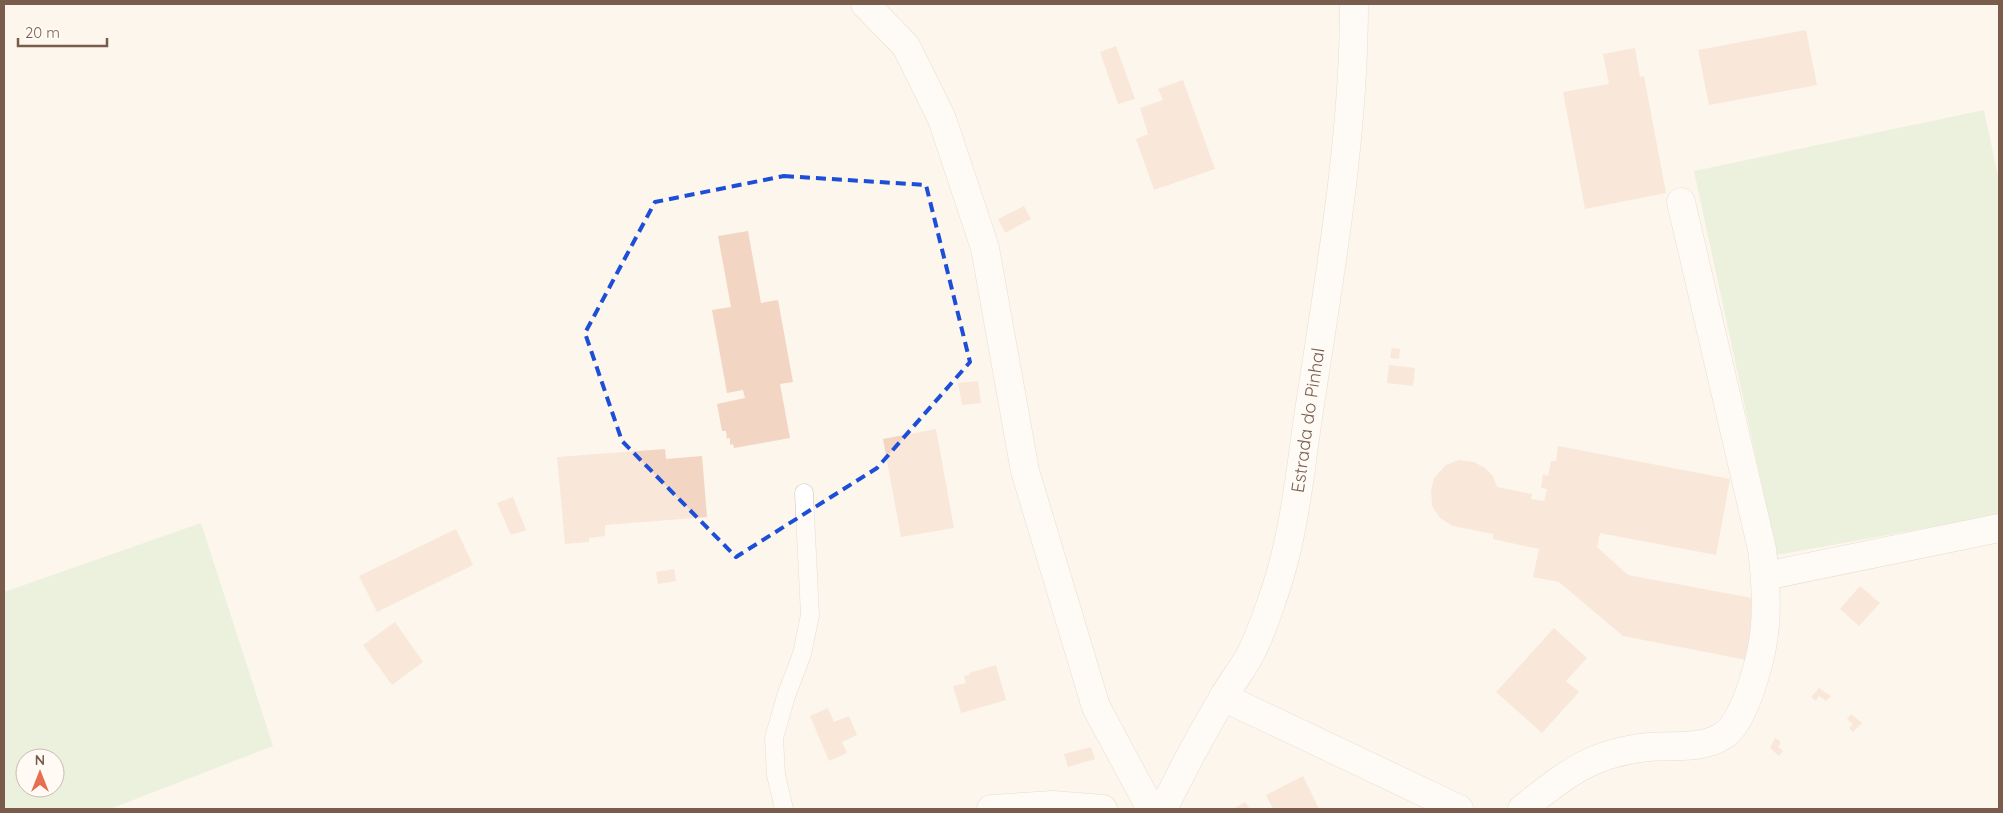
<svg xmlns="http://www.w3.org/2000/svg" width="2003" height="813" viewBox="0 0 2003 813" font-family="Quicksand,sans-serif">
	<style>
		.green { fill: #d8ecc9; fill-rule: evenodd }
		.building { fill: #f3d5c3 }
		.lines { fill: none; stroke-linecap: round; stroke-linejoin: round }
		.lane-casing { stroke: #d1beb0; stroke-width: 19 }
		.street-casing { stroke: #d1beb0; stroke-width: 29 }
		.lane { stroke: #fff; stroke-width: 18 }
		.street { stroke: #fff; stroke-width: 28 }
		.marked { fill: none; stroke: #1d4ed8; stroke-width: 4; stroke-dasharray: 10 6; stroke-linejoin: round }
		.labels { text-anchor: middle; stroke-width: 5; stroke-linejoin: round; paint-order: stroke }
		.street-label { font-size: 18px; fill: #7a5c4d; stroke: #fffaf3 }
	</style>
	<rect width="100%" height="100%" fill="#fdf6ec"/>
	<path class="green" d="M 1984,110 L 1999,181 L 1999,515 L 1777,555 L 1694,171 Z
		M 201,523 L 273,746 L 110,809 L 4,809 L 4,592 ZM 25,758 L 55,758 L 55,788 L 25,788 Z"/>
	<path class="building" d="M 1806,30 L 1817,85 L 1709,105 L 1698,50 Z
		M 1116,46 L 1135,99 L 1118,104 L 1100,52 Z
		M 1635,48 L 1640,77 L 1644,76 L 1666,193 L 1585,209 L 1563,92 L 1609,84 L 1603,54 Z
		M 1183,80 L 1215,169 L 1154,190 L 1136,139 L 1148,134 L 1140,108 L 1163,100 L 1158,89 Z
		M 1024,206 L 1031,219 L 1005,233 L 998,219 Z
		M 748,231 L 761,303 L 778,300 L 793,382 L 780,384 L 790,438 L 734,448 L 733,444 L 730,445 L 730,438 L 727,439 L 726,431 L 722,431 L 717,404 L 745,398 L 743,390 L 727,393 L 712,310 L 731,307 L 718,236 Z
		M 1392,348 L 1400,349 L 1399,359 L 1390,358 Z
		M 1389,365 L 1415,368 L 1413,386 L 1387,383 Z
		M 978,381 L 981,403 L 962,405 L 958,383 Z
		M 936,429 L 954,528 L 901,537 L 883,439 Z
		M 1558,446 L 1730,479 L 1716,555 L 1600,533 L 1597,547 L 1628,575 L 1763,600 L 1752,661 L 1623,636 L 1559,582 L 1533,577 L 1539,549 L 1493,539 L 1493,534 L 1453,526 L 1440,518 L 1435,511 L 1432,505 L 1431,491 L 1434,478 L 1446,465 L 1459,460 L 1474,462 L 1485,468 L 1493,476 L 1497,487 L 1532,494 L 1531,499 L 1544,501 L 1547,489 L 1541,488 L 1543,474 L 1548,476 L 1551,461 L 1556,461 Z
		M 665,449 L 666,459 L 702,456 L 707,517 L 605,525 L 605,536 L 589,538 L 589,542 L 565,544 L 557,457 Z
		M 513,497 L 526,530 L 511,535 L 497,503 Z
		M 456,529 L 473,565 L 377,612 L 359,576 Z
		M 674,569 L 676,581 L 658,584 L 656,572 Z
		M 1860,586 L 1880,603 L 1859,626 L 1840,609 Z
		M 395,622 L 423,662 L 392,685 L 363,645 Z
		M 1554,628 L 1587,658 L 1566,681 L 1579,692 L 1542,733 L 1496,692 Z
		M 996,665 L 1006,700 L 961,713 L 953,686 L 966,683 L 964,676 L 970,675 L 969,673 Z
		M 1819,688 L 1831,696 L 1826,701 L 1819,696 L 1816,701 L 1811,697 Z
		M 828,708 L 834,722 L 849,716 L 857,735 L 842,742 L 847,753 L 829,761 L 810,716 Z
		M 1851,714 L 1862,723 L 1853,732 L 1849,728 L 1853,724 L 1847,719 Z
		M 1775,738 L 1781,742 L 1778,747 L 1783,751 L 1779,756 L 1770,748 Z
		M 1091,747 L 1095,759 L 1068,767 L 1064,754 Z
		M 1303,776 L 1319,809 L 1273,809 L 1266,795 Z
		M 1245,802 L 1250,809 L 1233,809 Z"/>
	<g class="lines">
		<g class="lane-casing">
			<path id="lane" d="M 784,809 L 776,775 L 774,738 L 786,696 L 802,654 L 810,615 L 804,493"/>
		</g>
		<g class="street-casing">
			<g id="street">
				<path d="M 865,4 L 906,46 L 942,119 L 985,248 L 1025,471 L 1096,707 L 1151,809"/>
				<path d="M 1765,576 L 1999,528"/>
				<path d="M 1223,697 L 1459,809"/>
				<path d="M 991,809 L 1053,805 L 1103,809"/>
				<path id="s1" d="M 1163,809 C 1182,771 1201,734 1223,698 C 1231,683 1242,670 1250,655 C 1259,638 1266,618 1272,600 C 1296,534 1300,466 1311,398 C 1331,267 1354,136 1354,4"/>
				<path d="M 1522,809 C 1567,774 1590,753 1649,747 C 1666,745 1693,748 1709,742 C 1715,741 1725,735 1729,731 C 1748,710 1763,654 1765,625 C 1767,600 1765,574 1762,549 L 1681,202"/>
			</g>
		</g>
		<use href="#lane" class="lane"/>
		<use href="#street" class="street"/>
	</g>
	<path d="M0 0H2003V813H0ZM 784,176 L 926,185 L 970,362 L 877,468 L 736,557 L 622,441 L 585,333 L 655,202 Z" fill="#fdf6ec" fill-opacity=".55" fill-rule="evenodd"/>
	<path class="marked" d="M 784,176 L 926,185 L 970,362 L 877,468 L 736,557 L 622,441 L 585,333 L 655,202 Z"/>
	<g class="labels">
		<g class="street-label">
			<text dy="6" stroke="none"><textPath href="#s1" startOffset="420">Estrada do Pinhal</textPath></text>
		</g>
	</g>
	<rect width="2003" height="813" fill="none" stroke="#7a5c4d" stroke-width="10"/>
	<g transform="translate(40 773)"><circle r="24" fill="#fffaf3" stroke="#cabbb1"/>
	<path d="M0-4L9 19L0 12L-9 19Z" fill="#e76f51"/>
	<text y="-8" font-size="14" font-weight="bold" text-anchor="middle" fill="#7a5c4d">N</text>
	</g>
	<path d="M18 38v8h89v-8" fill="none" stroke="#7a5c4d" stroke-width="2.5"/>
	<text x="25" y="38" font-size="15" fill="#7a5c4d" stroke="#fffaf3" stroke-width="4" paint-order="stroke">20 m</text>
</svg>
